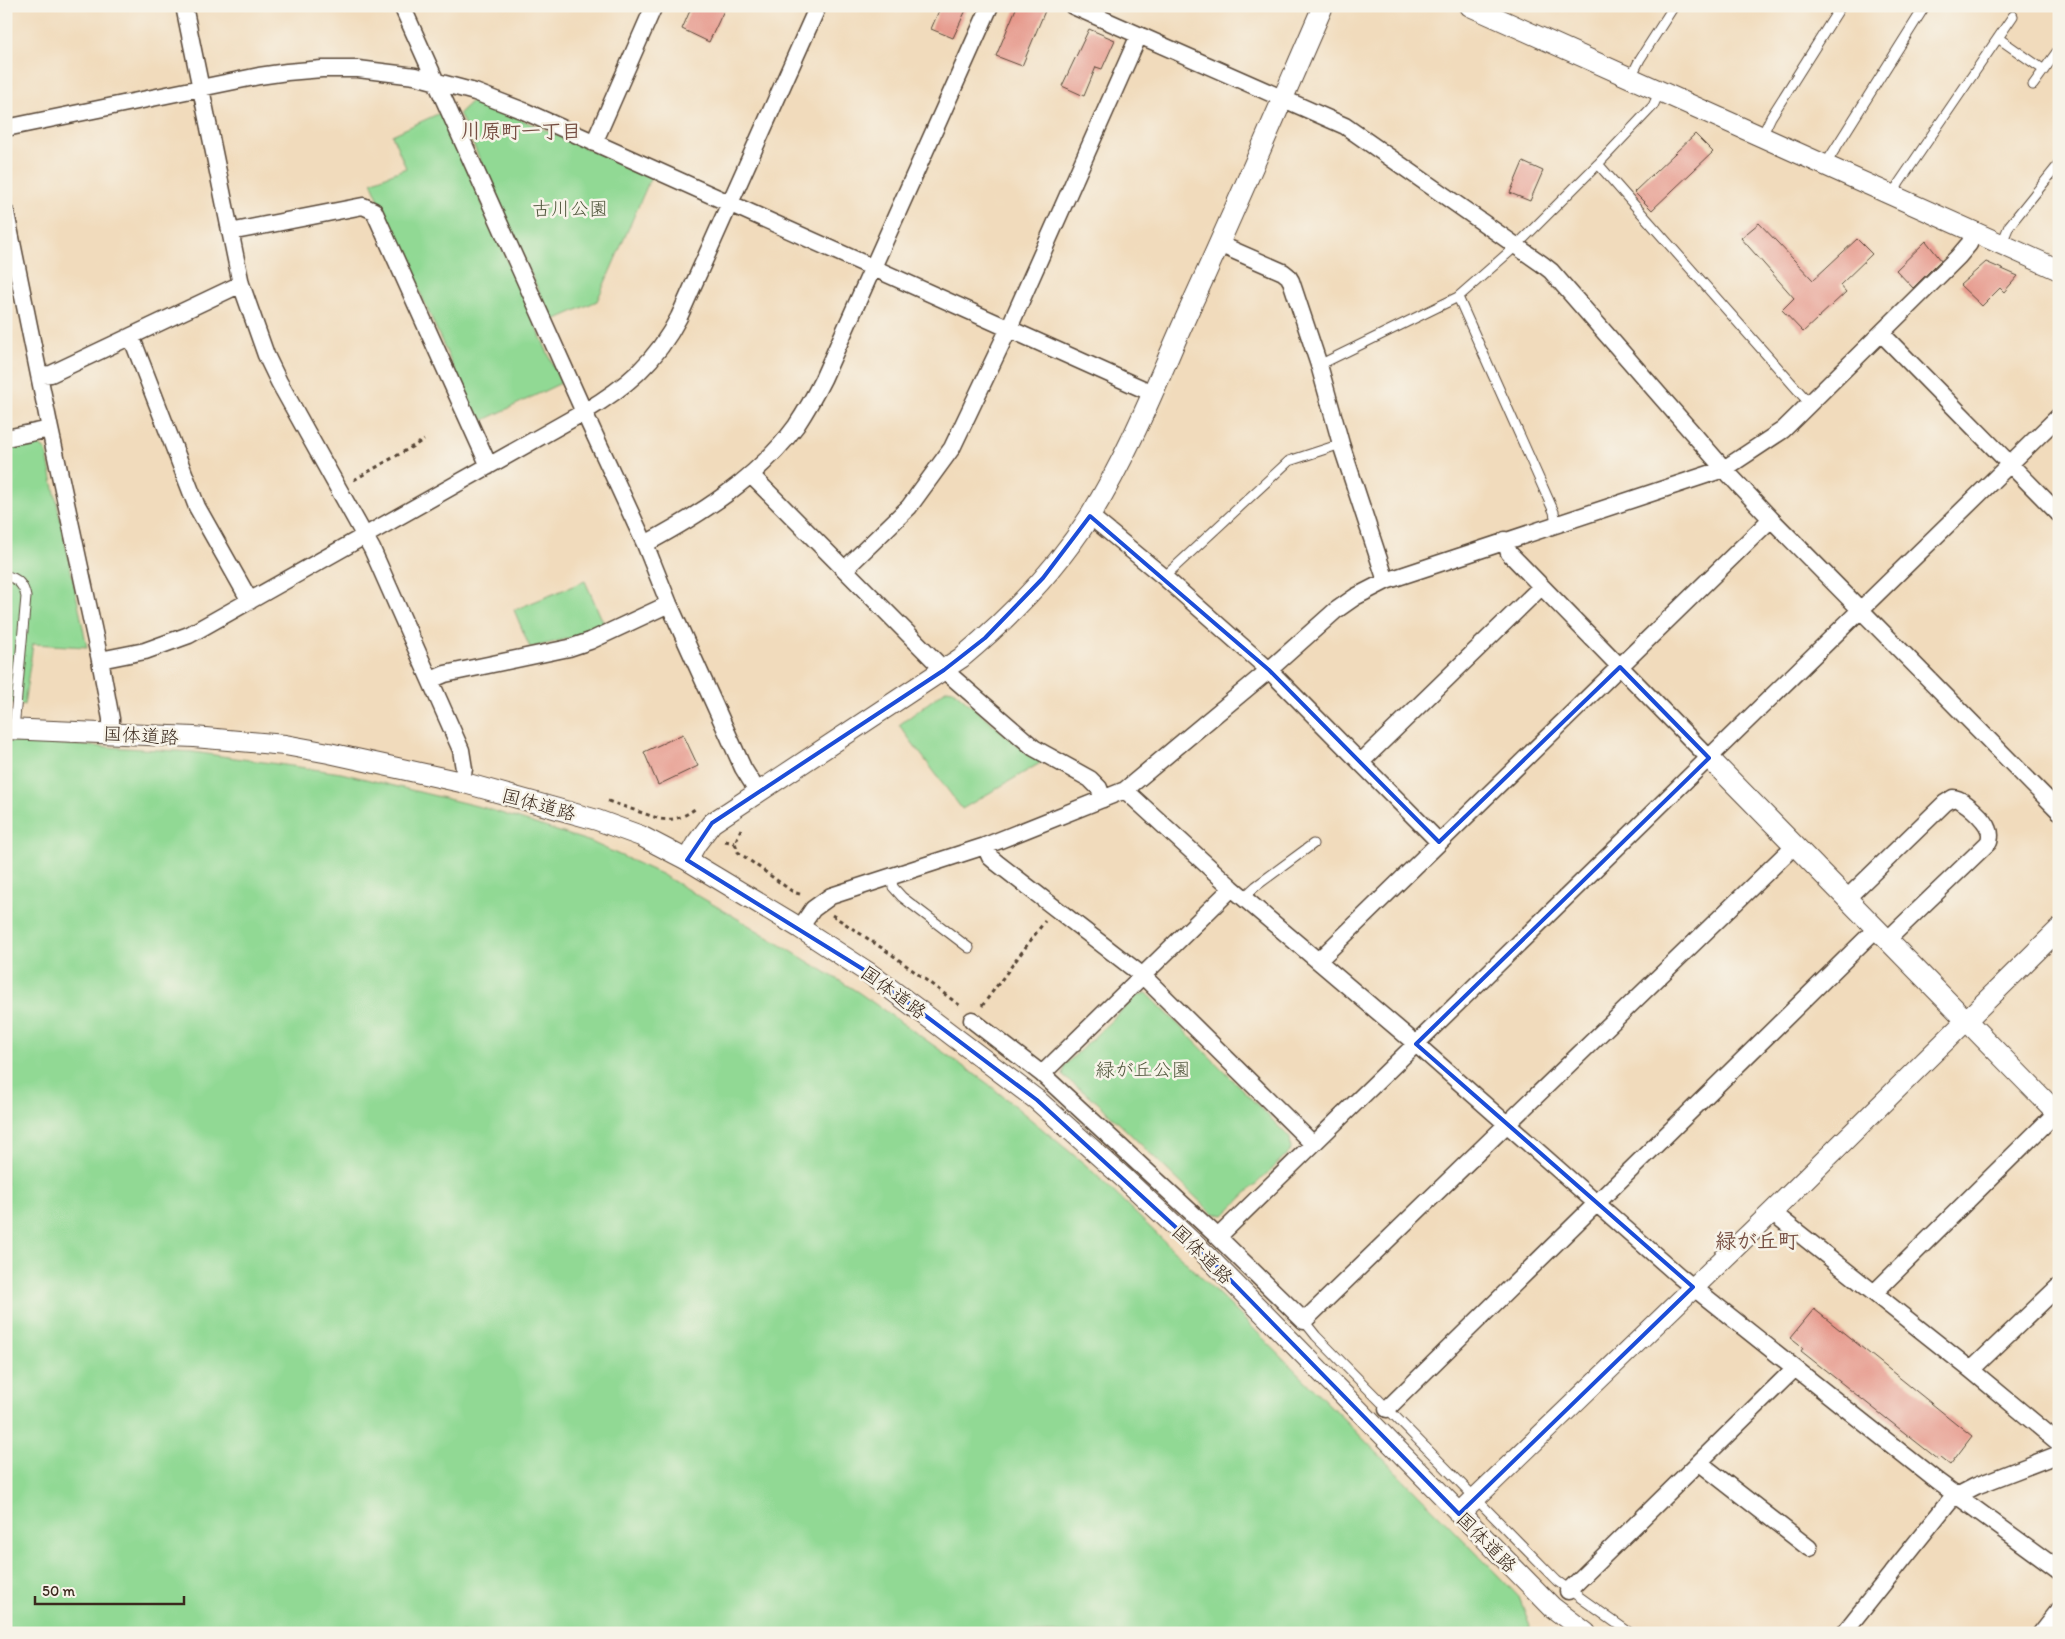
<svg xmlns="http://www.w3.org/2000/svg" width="2065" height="1639" viewBox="0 0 2065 1639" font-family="Itim,'Klee One',sans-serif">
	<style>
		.green { fill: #91d994; stroke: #668259 }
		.building { fill: #e6988b }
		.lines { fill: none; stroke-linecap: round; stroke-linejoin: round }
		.service-casing { stroke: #564536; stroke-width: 11 }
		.minor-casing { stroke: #564536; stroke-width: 19 }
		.tertiary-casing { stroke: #564536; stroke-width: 22 }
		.path { stroke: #564536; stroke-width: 3; stroke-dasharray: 4 4; stroke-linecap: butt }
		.service { stroke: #fff; stroke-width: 9 }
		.minor { stroke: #fff; stroke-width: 16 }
		.tertiary { stroke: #fff; stroke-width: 20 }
		.marked { fill: none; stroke: #1d4ed8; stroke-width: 4; stroke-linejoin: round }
		.labels { text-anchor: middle; stroke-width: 5; stroke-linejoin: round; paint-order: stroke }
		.park-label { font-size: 19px; fill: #50563c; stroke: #f7f3e8 }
		.street-label { font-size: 19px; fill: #3b2a1e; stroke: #f7f3e8 }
		.neighbourhood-label { font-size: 20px; font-weight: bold; fill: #775044; stroke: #f7f3e8 }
		.quarter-label { font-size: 21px; font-weight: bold; fill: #775044; stroke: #f7f3e8 }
	</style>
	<rect width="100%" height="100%" fill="#f7f3e8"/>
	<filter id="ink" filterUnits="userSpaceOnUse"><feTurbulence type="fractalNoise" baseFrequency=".02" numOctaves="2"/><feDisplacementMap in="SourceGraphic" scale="10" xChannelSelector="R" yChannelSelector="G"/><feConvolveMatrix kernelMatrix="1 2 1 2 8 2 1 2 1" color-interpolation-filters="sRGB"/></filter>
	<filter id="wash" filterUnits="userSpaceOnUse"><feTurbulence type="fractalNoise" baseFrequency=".0096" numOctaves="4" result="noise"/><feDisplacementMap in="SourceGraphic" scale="20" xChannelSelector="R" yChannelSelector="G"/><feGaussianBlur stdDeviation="1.12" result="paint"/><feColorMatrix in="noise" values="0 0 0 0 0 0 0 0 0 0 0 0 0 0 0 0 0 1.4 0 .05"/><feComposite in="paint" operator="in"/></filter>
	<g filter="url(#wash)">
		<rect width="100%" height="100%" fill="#f1dbbc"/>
		<path class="green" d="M 473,100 L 500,110 L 651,177 L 597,301 L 552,321 L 459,113 Z
			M 442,112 L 561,383 L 478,423 L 371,182 L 406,168 L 392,135 Z
			M 34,441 L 46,450 L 87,647 L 33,644 L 24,705 L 6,702 L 6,447 Z
			M 585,581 L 604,624 L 579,636 L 530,648 L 514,610 Z
			M 947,689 L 953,690 L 1028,754 L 1042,762 L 962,809 L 899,725 Z
			M 6,741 L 193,752 L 341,773 L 485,808 L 591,842 L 661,874 L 745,923 L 858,992 L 987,1083 L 1087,1166 L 1239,1314 L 1451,1527 L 1519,1597 L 1533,1633 L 6,1633 Z
			M 1147,993 L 1290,1138 L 1291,1150 L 1224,1215 L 1212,1213 L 1097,1102 L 1063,1076 L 1065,1065 L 1138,995 Z"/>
		<g id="blocks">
			<path class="building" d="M 692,6 L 726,6 L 709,42 L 682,29 Z
				M 941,6 L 957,6 L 966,10 L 953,38 L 931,29 Z
				M 1017,6 L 1047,6 L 1022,66 L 996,56 Z
				M 1089,29 L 1115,40 L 1102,69 L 1096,67 L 1084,96 L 1062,86 Z
				M 1695,134 L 1713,152 L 1652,210 L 1634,192 Z
				M 1523,162 L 1543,171 L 1530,201 L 1510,193 Z
				M 1759,223 L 1813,280 L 1857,239 L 1872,254 L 1840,285 L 1846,292 L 1803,332 L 1782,310 L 1794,298 L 1741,238 Z
				M 1926,241 L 1941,260 L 1913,288 L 1896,270 Z
				M 1986,262 L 2018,276 L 2004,292 L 2000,288 L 1982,306 L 1960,285 Z
				M 683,734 L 698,766 L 658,785 L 644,752 Z
				M 1814,1309 L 1972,1436 L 1950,1465 L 1941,1458 L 1939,1460 L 1801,1351 L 1803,1348 L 1790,1338 Z"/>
		</g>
	</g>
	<g filter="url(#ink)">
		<use href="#blocks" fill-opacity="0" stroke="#564536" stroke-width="1"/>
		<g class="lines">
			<g class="service-casing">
				<path id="service" d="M 1998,38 L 2044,70
					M 1631,77 L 1640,59 L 1674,6
					M 2033,85 L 2059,49
					M 1762,136 L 1771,117 L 1841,6
					M 1598,164 L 1810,404
					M 1825,165 L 1925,6
					M 1893,195 L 1899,183 L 2013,16
					M 2002,243 L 2009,226 L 2059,164
					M 1458,297 L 1554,512 L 1556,523
					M 1319,365 L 1458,297 L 1516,246 L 1598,164 L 1653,106 L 1660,91
					M 6,576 C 18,578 24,586 26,597 L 14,729
					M 1164,577 L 1289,461 L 1341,444
					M 891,877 L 893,887 L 902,897 L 969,948
					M 1243,898 L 1256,886 L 1313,844
					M 1304,1321 L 1316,1336 L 1557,1581 L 1630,1633"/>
			</g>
			<g class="minor-casing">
				<path id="minor" d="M 184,6 L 241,284 L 266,355 L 279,382 L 372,549 L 461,750 L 464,769 L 461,782
					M 402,6 L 584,412 L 645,544 L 669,604 L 743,768 L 758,792
					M 1073,6 L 1345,126 L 1542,264 L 1551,271 L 1724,469 L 1771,519 L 2059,811
					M 6,128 L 259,76 L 287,72 L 322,69 L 358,69 L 415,76 L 475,92 L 524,111 L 1152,393
					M 594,143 L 654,6
					M 6,213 L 50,429 L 100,660 L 111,719 L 111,733
					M 230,232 L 363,206 L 374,211 L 489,466
					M 1219,244 L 1283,272 L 1288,276 L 1291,281 L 1319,365 L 1341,444 L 1386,581
					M 1881,333 L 2059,514
					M 131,336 L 197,507 L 250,601
					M 40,375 L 51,374 L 241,284
					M 6,438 L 50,429
					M 751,475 L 944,670 L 1034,748 L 1090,779 L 1099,788 L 1103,799
					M 1090,516 L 1164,577 L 1269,670 L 1439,842
					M 1505,540 L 1509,553 L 1709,758
					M 645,544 C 701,514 758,478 796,426 C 806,411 815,395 823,379 L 990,6
					M 845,569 L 909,507 L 952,448 L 1009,328 L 1139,35
					M 100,660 L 145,651 L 189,635 L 584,412 C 626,387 656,362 679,317 L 818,6
					M 431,680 L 445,674 L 569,648 L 590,641 L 669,604
					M 1361,762 L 1541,587
					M 1125,790 L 1232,888 L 1416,1044 L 1679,1276 L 1937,1481 L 2059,1570
					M 985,846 L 990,857 L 997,863 L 1143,976 L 1313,1144
					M 1847,898 L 1945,803 L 1953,798 C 1963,798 1986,820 1989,830 C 1991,834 1990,837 1989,842 L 1887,940
					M 800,928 L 813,909 L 831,896 L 985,846 L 1125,790 L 1269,670 L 1335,611 L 1355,597 L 1386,581 L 1724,469 L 1783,430 L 1958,257 L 1969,244 L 1975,231
					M 1318,961 L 1771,519
					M 972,1020 L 1042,1074 L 1218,1237 L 1304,1321 L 1794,846
					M 1042,1074 L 1232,888
					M 1772,1212 L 1971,1370 L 2059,1443
					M 1218,1237 L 2059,416
					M 1874,1293 L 2056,1113
					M 1971,1370 L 2059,1286
					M 1387,1409 L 1876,929
					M 1700,1463 L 1809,1548
					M 1568,1591 L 1794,1369
					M 1844,1633 L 1951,1499 L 1976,1486 L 2059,1454
					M 2041,1633 L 2059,1610"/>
			</g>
			<g class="tertiary-casing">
				<path id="tertiary" d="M 1470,6 L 2059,270
					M 6,729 L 194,737 L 285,745 L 329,753 L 461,782 L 597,820 L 641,836 L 687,860 L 800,928 L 869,973 L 932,1020 L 1037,1100 L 1125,1179 L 1206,1255 L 1552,1607 L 1586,1633
					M 1709,758 L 2059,1115
					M 687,860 L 696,844 L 712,823 L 961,658 C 1010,617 1056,570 1090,516 C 1130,452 1159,377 1190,308 C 1236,208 1279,107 1323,6
					M 1459,1514 L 1772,1212 L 2059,929"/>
			</g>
			<path class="path" d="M 354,480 L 424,440
				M 608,801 L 660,819 C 676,821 685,816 698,807
				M 741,829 L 735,843 L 738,852 L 793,892 L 803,895
				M 725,841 L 735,843
				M 832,915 L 891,954 L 962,1007
				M 982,1006 L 1045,921"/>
			<use href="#service" class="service"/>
			<use href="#minor" class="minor"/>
			<use href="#tertiary" class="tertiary"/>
		</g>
	</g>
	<path class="marked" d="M 1090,516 L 1269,670 L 1439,842 L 1620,667 L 1709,758 L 1416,1044 L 1693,1287 L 1459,1514 L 1206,1255 L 1037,1100 L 869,973 L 687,860 L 712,823 L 944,670 L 985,638 L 1043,578 Z"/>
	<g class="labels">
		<g class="park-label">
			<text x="570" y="215">古川公園</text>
			<text x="1143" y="1076">緑が丘公園</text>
		</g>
		<g class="street-label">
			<text transform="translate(141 735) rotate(3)" y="7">国体道路</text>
			<text transform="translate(539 804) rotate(15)" y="7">国体道路</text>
			<text transform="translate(894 992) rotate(36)" y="7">国体道路</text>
			<text transform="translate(1203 1254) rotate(44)" y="7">国体道路</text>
			<text transform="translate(1487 1542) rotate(45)" y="7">国体道路</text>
		</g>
		<g class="neighbourhood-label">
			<text x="521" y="138">川原町一丁目</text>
		</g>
		<g class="quarter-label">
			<text x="1757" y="1248">緑が丘町</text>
		</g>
	</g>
	<rect width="2065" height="1639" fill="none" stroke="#f7f3e8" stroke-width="25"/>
	<path d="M35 1596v8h149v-8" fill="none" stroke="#3b2a1e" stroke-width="2.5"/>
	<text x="42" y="1596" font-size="15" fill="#3b2a1e" stroke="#f7f3e8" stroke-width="4" paint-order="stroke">50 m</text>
</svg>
